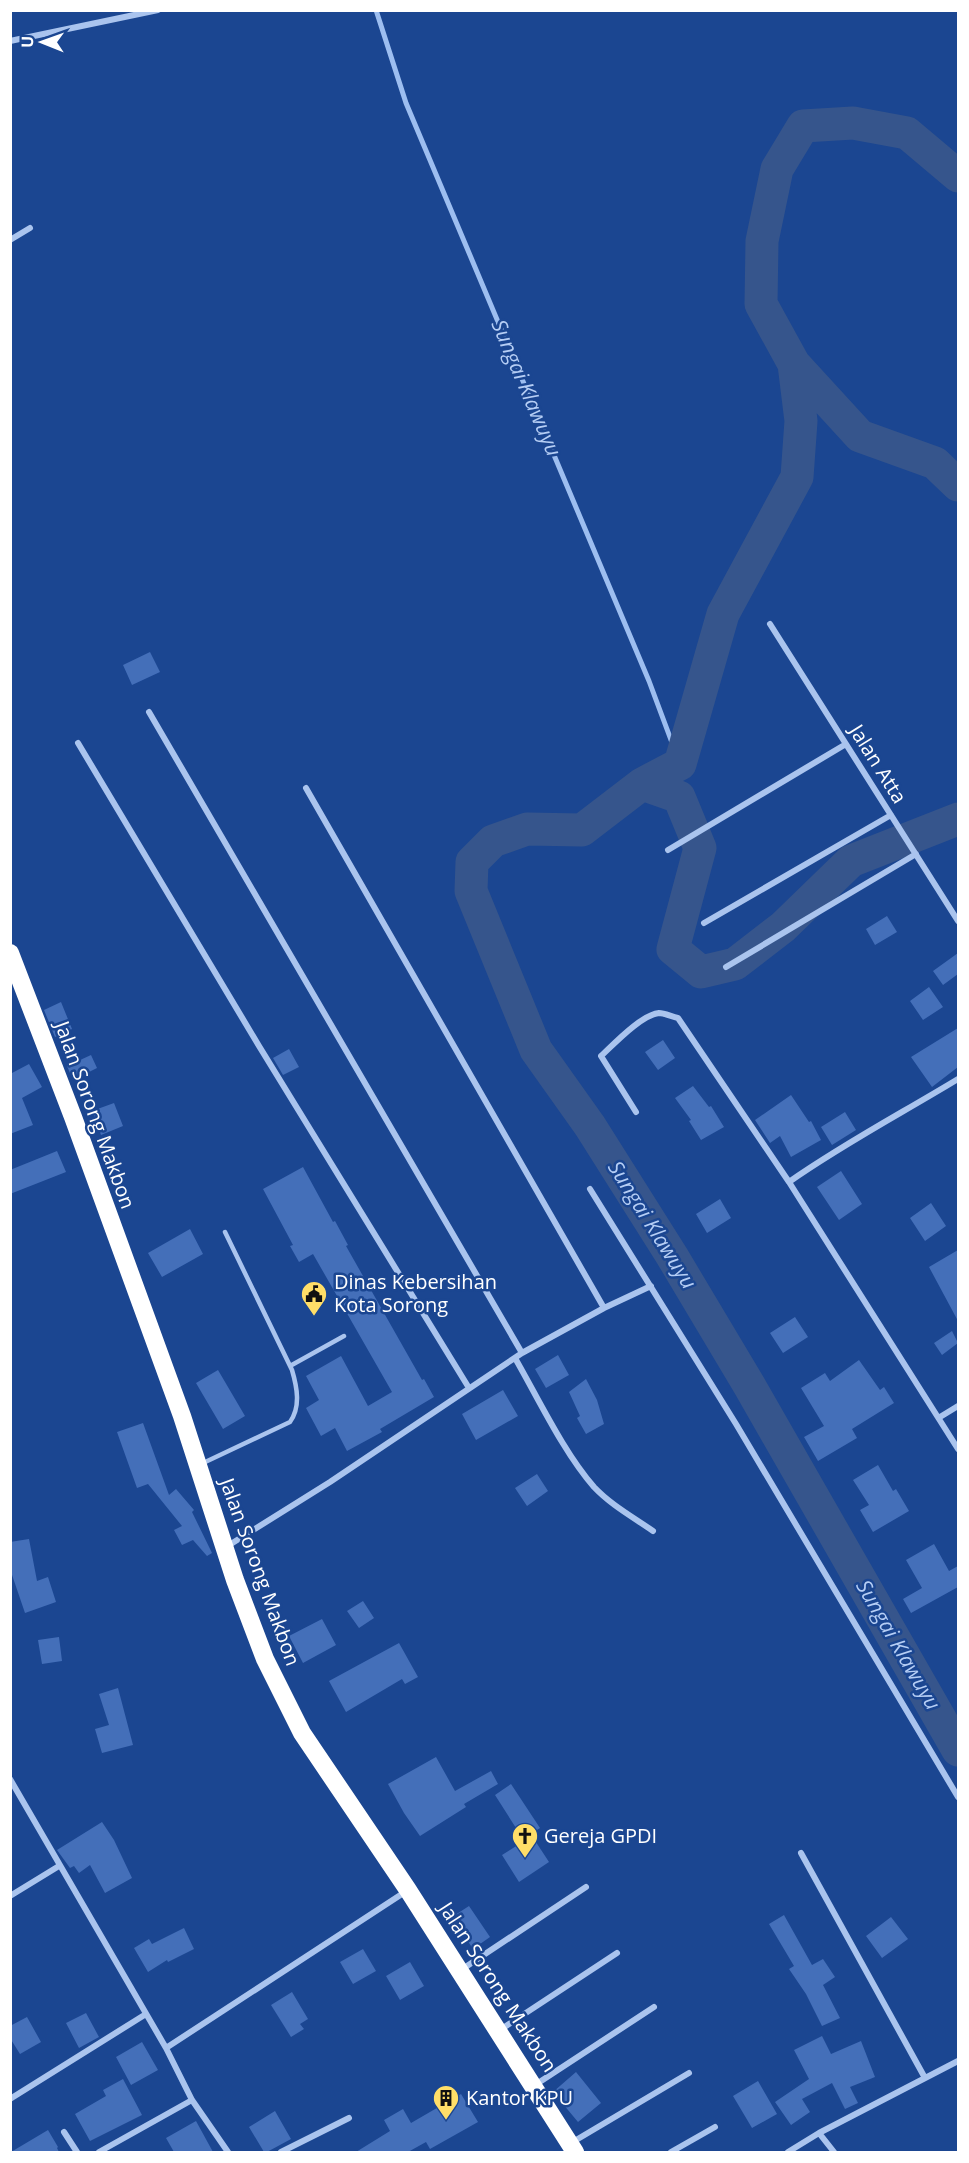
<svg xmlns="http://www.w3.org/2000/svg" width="969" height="2163" viewBox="0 0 969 2163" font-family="'Open Sans',sans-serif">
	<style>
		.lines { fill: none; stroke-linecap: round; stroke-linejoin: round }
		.stream { stroke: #9dbef0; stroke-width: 5 }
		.river { stroke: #36558c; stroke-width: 33 }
		.building { fill: #446fb9 }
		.lane { stroke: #aac4ee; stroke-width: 4.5 }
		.street { stroke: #aac4ee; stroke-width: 6 }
		.highway { stroke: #fff; stroke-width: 18 }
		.labels { text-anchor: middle; stroke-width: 5; stroke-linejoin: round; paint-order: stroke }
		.street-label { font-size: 20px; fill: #fff; stroke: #1b4691 }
		.poi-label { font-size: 20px; fill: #fff; stroke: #1b4691; text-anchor: start }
		.water-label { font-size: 21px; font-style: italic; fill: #b6cef5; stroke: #1b4691 }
	</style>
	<rect width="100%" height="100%" fill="#1b4691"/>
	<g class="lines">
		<path class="stream" d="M 376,10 L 406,103 L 649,681 L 680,764"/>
		<path class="river" d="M 958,176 L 907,133 L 853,123 L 803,126 L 777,169 L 762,241 L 761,304 L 794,364 L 860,436 L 935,463 L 958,485
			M 642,784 L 680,764 L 723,614 L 797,477 L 801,421 L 794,364
			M 958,819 L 851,861 L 783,927 L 735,964 L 701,972 L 673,949 L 700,848 L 679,797 L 642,784 L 582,830 L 527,829 L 493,841 L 472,862 L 471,891 L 536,1050 L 590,1126 L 672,1256 L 749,1385 L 958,1750"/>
	</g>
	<path class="building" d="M 150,652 L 160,672 L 132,685 L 123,665 Z
		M 887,916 L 897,932 L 875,945 L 866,929 Z
		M 958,953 L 958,974 L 943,985 L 933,971 Z
		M 929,987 L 943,1007 L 923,1020 L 910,1001 Z
		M 61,1002 L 72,1029 L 55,1037 L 44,1010 Z
		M 958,1028 L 958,1067 L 932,1087 L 911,1057 Z
		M 663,1040 L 675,1058 L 658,1070 L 645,1052 Z
		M 289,1049 L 299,1067 L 283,1075 L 273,1058 Z
		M 91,1055 L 97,1068 L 73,1080 L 67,1066 Z
		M 29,1064 L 42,1087 L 22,1098 L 33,1125 L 10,1134 L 10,1071 L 12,1073 Z
		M 693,1086 L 709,1107 L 711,1106 L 724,1127 L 701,1140 L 689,1121 L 691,1120 L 675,1098 Z
		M 791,1095 L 809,1122 L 811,1121 L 821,1140 L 791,1157 L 780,1136 L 770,1143 L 755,1120 Z
		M 114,1103 L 123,1126 L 101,1135 L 92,1111 Z
		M 845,1112 L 856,1130 L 832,1145 L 821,1127 Z
		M 57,1151 L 66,1172 L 10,1194 L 10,1170 Z
		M 303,1167 L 333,1222 L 335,1221 L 348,1245 L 346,1246 L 422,1380 L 424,1379 L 434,1397 L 380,1429 L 382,1432 L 347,1451 L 335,1428 L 321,1436 L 306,1408 L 319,1400 L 306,1376 L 341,1356 L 368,1406 L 392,1392 L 313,1254 L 299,1262 L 290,1246 L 293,1245 L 263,1189 Z
		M 841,1171 L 862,1204 L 839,1220 L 817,1187 Z
		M 720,1199 L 731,1218 L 707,1233 L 696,1214 Z
		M 931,1203 L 946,1226 L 925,1241 L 910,1218 Z
		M 190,1229 L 203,1254 L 162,1277 L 148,1253 Z
		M 958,1250 L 958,1321 L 929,1267 Z
		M 795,1317 L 808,1337 L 783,1353 L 770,1333 Z
		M 952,1331 L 958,1343 L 942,1355 L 934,1343 Z
		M 558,1355 L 569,1375 L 546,1388 L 535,1369 Z
		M 859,1360 L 880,1390 L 884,1387 L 894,1403 L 852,1429 L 857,1438 L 818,1461 L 804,1437 L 824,1426 L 801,1388 L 825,1373 L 830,1381 Z
		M 218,1370 L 245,1416 L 223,1429 L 196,1383 Z
		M 586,1379 L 597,1400 L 604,1424 L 586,1434 L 577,1418 L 580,1416 L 569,1392 Z
		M 503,1390 L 518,1416 L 476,1440 L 462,1414 Z
		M 143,1423 L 169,1495 L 176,1489 L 194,1510 L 192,1512 L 212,1553 L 207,1556 L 193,1540 L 182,1545 L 174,1530 L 182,1526 L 148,1484 L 137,1488 L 117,1432 Z
		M 878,1465 L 893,1491 L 896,1489 L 909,1511 L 873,1532 L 860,1510 L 869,1505 L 853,1480 Z
		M 537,1474 L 548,1491 L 527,1506 L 515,1488 Z
		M 29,1539 L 37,1581 L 48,1577 L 56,1602 L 25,1613 L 10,1569 L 10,1542 Z
		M 934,1544 L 949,1571 L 958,1566 L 958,1587 L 911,1613 L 903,1599 L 922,1588 L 906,1560 Z
		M 363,1601 L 374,1618 L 359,1628 L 347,1611 Z
		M 322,1619 L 336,1645 L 303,1663 L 289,1636 Z
		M 59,1637 L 62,1661 L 42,1664 L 38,1640 Z
		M 399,1643 L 418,1677 L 405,1684 L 402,1679 L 346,1712 L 329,1681 Z
		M 118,1688 L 133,1745 L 102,1753 L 95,1729 L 109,1725 L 99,1694 Z
		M 436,1757 L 455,1791 L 491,1771 L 498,1784 L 464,1804 L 466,1807 L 420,1836 L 404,1813 L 388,1784 Z
		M 511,1784 L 540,1828 L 523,1839 L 495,1795 Z
		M 102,1822 L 114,1840 L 132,1878 L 105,1893 L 90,1865 L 79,1873 L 74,1866 L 70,1868 L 57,1850 Z
		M 532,1836 L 549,1862 L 519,1882 L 502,1855 Z
		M 469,1906 L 490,1937 L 473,1949 L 452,1917 Z
		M 784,1915 L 812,1965 L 823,1959 L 835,1977 L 823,1985 L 840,2018 L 822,2026 L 806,1994 L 789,1969 L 794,1966 L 769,1924 Z
		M 891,1917 L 908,1939 L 882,1958 L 866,1936 Z
		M 184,1928 L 194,1949 L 168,1962 L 167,1960 L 148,1972 L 134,1948 L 149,1939 L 152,1944 Z
		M 363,1949 L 376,1971 L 353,1984 L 340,1962 Z
		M 410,1962 L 424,1986 L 400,2000 L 386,1976 Z
		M 292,1992 L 308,2019 L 300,2024 L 304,2029 L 291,2037 L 271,2005 Z
		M 86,2013 L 99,2037 L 79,2048 L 66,2023 Z
		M 27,2017 L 41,2042 L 20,2054 L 10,2038 L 10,2026 Z
		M 822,2036 L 831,2054 L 861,2041 L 875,2077 L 850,2087 L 858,2103 L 845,2109 L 832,2083 L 802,2099 L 810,2112 L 791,2125 L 775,2102 L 809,2079 L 794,2050 Z
		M 142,2042 L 158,2070 L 131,2085 L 116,2057 Z
		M 576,2072 L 601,2103 L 578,2122 L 553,2092 Z
		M 123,2079 L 142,2115 L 90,2141 L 75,2114 L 106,2096 L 103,2090 Z
		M 758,2081 L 777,2114 L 752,2128 L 733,2096 Z
		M 461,2094 L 478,2122 L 430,2149 L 426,2142 L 408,2152 L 356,2152 L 390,2131 L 384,2120 L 403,2109 L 411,2123 Z
		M 275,2111 L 291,2139 L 267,2152 L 264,2152 L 249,2127 Z
		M 196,2121 L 213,2152 L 174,2152 L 166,2138 Z
		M 48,2130 L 58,2147 L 57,2148 L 59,2152 L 11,2152 Z"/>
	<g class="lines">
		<path class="lane" d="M 290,1366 L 344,1336
			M 201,1464 L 290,1422 C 301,1407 297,1387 292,1370 L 225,1232"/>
		<path class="street" d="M 10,41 L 158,10
			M 10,240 L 30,228
			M 770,624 L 958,921
			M 149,712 L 522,1353
			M 78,743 L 259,1046 L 469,1388
			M 306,788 L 604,1308
			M 668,850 L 846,744
			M 704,923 L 891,815
			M 726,967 L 916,854
			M 636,1112 L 601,1056 C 614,1044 641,1015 659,1013 C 665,1013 672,1017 678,1018 L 789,1182 C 843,1144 902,1113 958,1079
			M 789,1182 L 958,1449
			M 590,1189 L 736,1424 L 958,1797
			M 515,1358 C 538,1398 564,1453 594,1487 C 611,1505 633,1517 653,1531
			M 940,1417 L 958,1406
			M 226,1547 L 330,1482 L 522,1353 L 604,1308 L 651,1286
			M 10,1779 L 166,2048 L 405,1892
			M 801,1853 L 925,2078
			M 10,1896 L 59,1866
			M 461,1970 L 586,1887
			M 500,2030 L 617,1953
			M 166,2048 L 192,2100 L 228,2152
			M 535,2085 L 654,2007
			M 10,2099 L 146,2014
			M 64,2132 L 77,2152
			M 819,2133 L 834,2152
			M 571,2143 L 689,2073
			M 99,2152 L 192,2100
			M 281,2152 L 349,2118
			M 671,2152 L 715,2127
			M 788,2152 L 819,2133 L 958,2061"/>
		<path class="highway" d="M 10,953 L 73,1117 L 182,1416 L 235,1580 L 265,1659 L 302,1733 L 408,1890 L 575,2152"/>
	</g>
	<defs>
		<g id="civic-pin" transform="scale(1.35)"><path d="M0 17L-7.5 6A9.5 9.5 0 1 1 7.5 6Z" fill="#ffde68" stroke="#1b4691"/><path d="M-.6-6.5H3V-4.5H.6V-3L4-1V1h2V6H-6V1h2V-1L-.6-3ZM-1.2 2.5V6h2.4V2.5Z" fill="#111"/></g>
		<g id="church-pin" transform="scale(1.35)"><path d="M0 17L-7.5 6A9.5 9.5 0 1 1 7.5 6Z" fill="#ffde68" stroke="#1b4691"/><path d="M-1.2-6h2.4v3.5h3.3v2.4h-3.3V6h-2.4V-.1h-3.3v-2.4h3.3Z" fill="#111"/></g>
		<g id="building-pin" transform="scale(1.35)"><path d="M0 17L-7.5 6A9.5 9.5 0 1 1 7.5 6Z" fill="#ffde68" stroke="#1b4691"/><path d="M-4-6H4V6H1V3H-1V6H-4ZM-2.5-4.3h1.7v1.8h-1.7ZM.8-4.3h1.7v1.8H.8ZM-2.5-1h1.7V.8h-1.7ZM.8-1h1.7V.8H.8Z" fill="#111"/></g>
	</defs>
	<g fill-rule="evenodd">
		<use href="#civic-pin" x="314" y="1294"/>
		<use href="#church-pin" x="525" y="1836"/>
		<use href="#building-pin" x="446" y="2098"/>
	</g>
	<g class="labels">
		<g class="street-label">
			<text transform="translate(878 764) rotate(58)" y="7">Jalan Atta</text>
			<text transform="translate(95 1115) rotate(70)" y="7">Jalan Sorong Makbon</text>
			<text transform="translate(260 1572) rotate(70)" y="7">Jalan Sorong Makbon</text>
			<text transform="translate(498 1987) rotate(57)" y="7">Jalan Sorong Makbon</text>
		</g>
		<g class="poi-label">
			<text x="334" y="1289">Dinas Kebersihan<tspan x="334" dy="23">Kota Sorong</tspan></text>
			<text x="544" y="1843">Gereja GPDI</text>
			<text x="466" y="2105">Kantor KPU</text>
		</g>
		<g class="water-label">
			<text transform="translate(526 388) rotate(67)" y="7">Sungai Klawuyu</text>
			<text transform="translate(652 1225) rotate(58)" y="7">Sungai Klawuyu</text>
			<text transform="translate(898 1645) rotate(60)" y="7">Sungai Klawuyu</text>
		</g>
	</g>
	<rect width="969" height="2163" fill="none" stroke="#ffffff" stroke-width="24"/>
	<g transform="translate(42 42) rotate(271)" stroke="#1b4691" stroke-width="4.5" paint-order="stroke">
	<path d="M0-4.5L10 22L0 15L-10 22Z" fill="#ffffff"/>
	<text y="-9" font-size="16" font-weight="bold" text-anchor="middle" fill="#ffffff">U</text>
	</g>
</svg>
